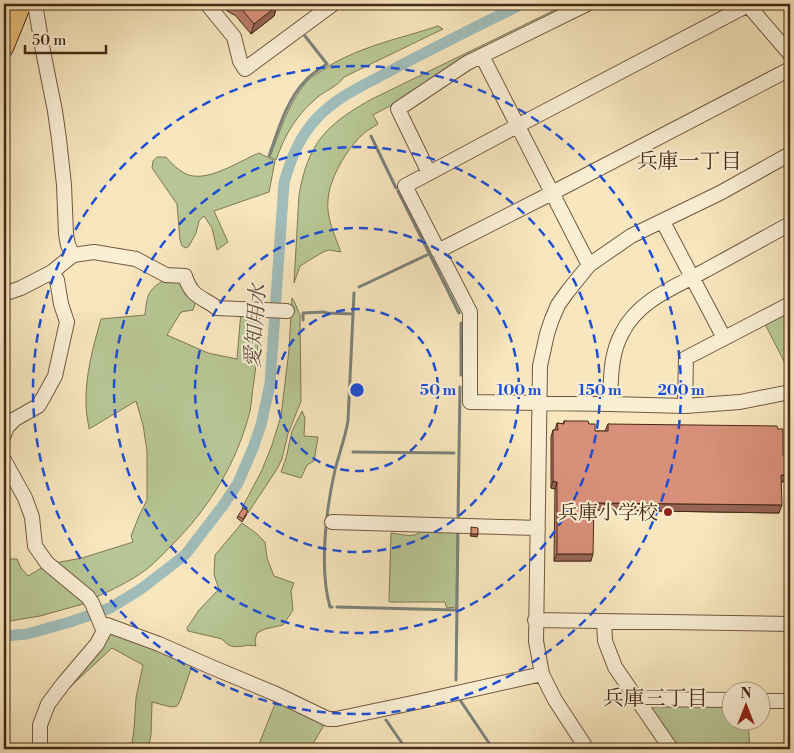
<svg xmlns="http://www.w3.org/2000/svg" width="794" height="753" viewBox="0 0 794 753" font-family="'Libre Bodoni','Noto Serif JP',serif">
	<style>
		.green { fill: #b8c695; stroke: #7f7856 }
		.lines { fill: none; stroke-linecap: round; stroke-linejoin: round }
		.stream { stroke: #7c8279; stroke-width: 3 }
		.canal { stroke: #a0bdba; stroke-width: 11 }
		.minor-casing { stroke: #725841; stroke-width: 16 }
		.major-casing { stroke: #462917; stroke-width: 20 }
		.minor { stroke: #faefd5; stroke-width: 14 }
		.major { stroke: #ecc37f; stroke-width: 18 }
		.wall { fill: #ba7c69; stroke: #462917 }
		.shaded-wall { fill: #976555; stroke: #462917 }
		.building { fill: #d8907a; stroke: #462917 }
		.ring { fill: none; stroke: #1d4ed8; stroke-width: 2.5; stroke-dasharray: 9 6 }
		.poi-dot { fill: #8f2418; stroke: #faefd5; stroke-width: 2 }
		.labels { text-anchor: middle; stroke-width: 4; stroke-linejoin: round; paint-order: stroke }
		.poi-label { font-size: 20px; fill: #462917; stroke: #faefd5; text-anchor: end }
		.neighbourhood-label { font-size: 21px; fill: #462917; stroke: #faefd5 }
		.water-label { font-size: 21px; font-style: italic; fill: #5c4e40; stroke: #faefd5 }
		.centre { fill: #1d4ed8; stroke: #faefd5; stroke-width: 2.5 }
		.ring-label { font-size: 15px; text-anchor: middle; font-weight: bold; fill: #1d4ed8; stroke: #faefd5; stroke-width: 4; stroke-linejoin: round; paint-order: stroke }
	</style>
	<rect width="100%" height="100%" fill="#f7e6be"/>
	<filter id="stains"><feTurbulence type="fractalNoise" baseFrequency=".004" numOctaves="4"/><feColorMatrix values="0 0 0 0 .2 0 0 0 0 .09 0 0 0 0 .02 0 0 0 .5 -.17"/></filter>
	<radialGradient id="worn" r=".72"><stop offset=".6" stop-color="#630" stop-opacity="0"/><stop offset="1" stop-color="#630" stop-opacity=".3"/></radialGradient>
	<path class="green" d="M 567,4 L 575,4 L 434,78 L 390,106 L 373,115 L 378,124 C 372,128 366,131 362,135 C 347,149 329,179 328,200 C 326,217 335,236 341,252 L 329,250 L 323,252 L 300,266 L 294,283 L 299,195 C 308,143 326,125 370,100 Z
		M 438,26 L 443,29 L 344,77 C 338,86 327,90 319,96 C 297,114 285,134 276,160 L 270,157 C 279,133 288,105 304,85 C 308,79 315,75 321,71 C 356,47 399,39 438,26 Z
		M 259,153 L 275,161 L 269,192 L 214,211 L 228,242 L 217,250 L 212,228 L 204,216 L 199,221 L 196,233 L 189,246 L 186,248 L 182,246 L 180,240 L 177,204 L 152,168 L 153,161 L 157,157 L 166,157 C 171,163 177,169 184,173 C 205,185 239,161 259,153 Z
		M 169,277 L 183,278 L 196,301 L 193,310 L 181,312 L 167,335 L 208,353 L 237,359 L 241,311 L 260,313 C 259,335 257,358 254,381 C 252,391 252,402 250,411 C 237,463 209,508 172,545 C 164,553 156,562 147,569 C 131,581 112,590 94,598 L 55,563 L 82,558 L 133,542 L 131,536 L 139,516 L 147,500 L 147,451 L 143,425 L 136,401 L 89,429 C 88,421 86,413 86,405 C 85,376 93,347 101,319 L 145,315 C 147,292 149,289 169,277 Z
		M 292,298 L 294,301 L 300,315 L 301,401 L 288,434 L 282,459 L 277,469 L 248,513 L 242,508 L 262,470 L 272,445 L 281,416 L 289,350 Z
		M 790,309 L 790,373 L 764,322 Z
		M 302,411 L 305,418 L 304,436 L 318,437 L 314,461 L 307,465 L 301,478 L 281,472 L 286,458 L 292,431 Z
		M 242,523 L 257,534 L 265,542 L 267,558 L 274,576 L 294,583 L 291,591 L 293,610 L 283,625 L 265,629 L 257,633 L 255,641 L 256,646 C 242,643 233,653 222,639 L 188,631 L 187,628 L 199,610 L 219,589 L 214,575 L 215,555 Z
		M 419,528 L 457,529 L 456,607 L 447,608 L 446,606 L 445,602 L 389,602 L 391,533 C 400,534 412,538 419,533 Z
		M 4,559 L 17,559 L 21,568 L 28,576 L 43,567 L 85,600 L 83,604 L 40,616 L 4,622 Z
		M 113,630 L 190,662 L 192,666 L 180,701 L 177,706 L 171,707 L 152,702 L 151,735 L 148,749 L 131,749 L 134,730 L 136,698 L 143,665 L 112,648 L 57,699 Z
		M 277,699 L 322,720 L 324,725 L 310,749 L 257,749 Z
		M 651,704 L 731,706 L 732,720 L 748,721 L 750,749 L 677,749 L 649,709 Z"/>
	<g class="lines">
		<path class="stream" d="M 371,136 L 396,188
			M 269,156 C 278,131 286,101 305,81 C 311,74 319,69 327,64 L 305,36
			M 398,191 L 459,313
			M 359,287 L 429,254
			M 303,320 L 303,313 L 324,312 L 327,313 L 353,314
			M 461,375 L 461,323
			M 353,452 L 454,453
			M 458,519 L 460,387
			M 332,607 L 330,607 C 319,569 326,509 335,470 C 339,454 345,438 348,421 L 354,293
			M 337,607 L 457,610
			M 456,680 L 458,529
			M 457,697 L 458,697 L 493,749
			M 386,720 L 406,749"/>
		<path class="canal" d="M 4,636 L 27,634 L 70,622 L 110,608 L 141,589 L 185,555 L 222,507 L 238,483 L 253,448 L 261,425 L 270,384 L 284,183 C 291,158 299,138 316,119 C 336,97 364,85 390,71 C 433,48 478,26 522,4"/>
		<g class="minor-casing">
			<path id="minor" d="M 35,4 L 43,51 L 55,111 L 59,139 L 64,185 L 66,234 L 68,245 L 73,255
				M 207,4 L 234,37 L 240,61 L 245,69 L 333,4
				M 747,4 L 790,54
				M 748,5 L 517,126 L 405,186 L 470,312 L 470,402 L 610,404 L 685,406 L 740,402 L 790,392
				M 482,56 L 589,265
				M 429,173 L 398,109 L 467,63 L 587,4
				M 663,222 L 724,338
				M 438,251 L 552,193 L 790,69
				M 4,294 L 21,288 L 52,272 L 73,255 L 94,252 L 136,259 L 166,275 L 185,276 C 192,298 201,296 217,308 L 287,311
				M 610,404 C 611,379 610,355 622,333 C 639,299 676,287 706,270 C 734,255 762,239 790,224
				M 685,406 L 686,358 L 790,304
				M 4,435 L 7,427 L 15,419 L 38,406 L 43,398 L 55,376 L 67,322 L 61,304 L 57,280 L 52,272
				M 4,460 L 25,498 L 32,517 L 35,546 L 47,563 L 88,597 L 92,603 L 102,627
				M 332,522 L 538,528
				M 535,620 L 790,624
				M 604,621 L 605,641 L 615,667 L 671,749
				M 637,699 L 732,700
				M 762,701 L 790,701
				M 40,749 L 40,725 L 48,704 L 63,684 L 97,644 L 107,625 L 159,644 L 209,666 L 276,694 L 328,719 L 336,719 L 417,702 L 542,674
				M 587,749 L 555,700 L 542,674 L 536,641 L 540,366 L 547,334 L 552,319 L 558,305 L 568,291 L 589,265 L 631,236 L 720,193 L 790,154
				M 787,749 L 790,748"/>
		</g>
		<g class="major-casing">
			<path id="major" d="M 4,48 L 22,4"/>
		</g>
		<use href="#minor" class="minor"/>
		<use href="#major" class="major"/>
	</g>
	<path class="wall" d="M 224,4 L 275,4 L 277,6 L 274,16 L 251,34 L 235,15 L 232,14 L 226,10 Z
		M 564,421 L 589,424 L 595,431 L 605,431 L 608,424 L 783,455 L 786,475 L 783,482 L 781,482 L 779,513 L 594,510 L 591,561 L 554,561 L 555,489 L 551,488 L 551,437 L 553,430 L 555,430 L 557,423 L 563,424 Z
		M 247,514 L 242,522 L 237,518 L 238,516 Z"/>
	<path class="shaded-wall" d="M 277,6 L 274,16 L 251,34 L 254,24 Z
		M 781,475 L 786,475 L 783,482 L 779,482 Z
		M 553,481 L 557,482 L 555,489 L 551,488 Z
		M 594,503 L 782,505 L 779,513 L 591,510 Z
		M 471,534 L 478,534 L 477,537 L 470,536 Z
		M 557,554 L 593,554 L 591,561 L 554,561 Z"/>
	<path class="building" d="M 234,4 L 275,4 L 277,6 L 254,24 L 239,6 Z
		M 564,421 L 588,421 L 589,424 L 595,424 L 595,431 L 608,431 L 608,424 L 777,426 L 778,429 L 783,429 L 783,455 L 785,455 L 786,475 L 781,475 L 782,505 L 594,503 L 593,554 L 557,554 L 557,482 L 553,481 L 553,430 L 558,430 L 557,423 L 564,424 Z
		M 243,508 L 248,511 L 243,519 L 238,516 Z
		M 471,527 L 478,528 L 478,534 L 471,534 Z
		M 351,743 L 357,749 L 351,749 L 348,746 Z"/>
	<g class="ring">
		<circle cx="357" cy="390" r="81"/>
		<circle cx="357" cy="390" r="162"/>
		<circle cx="357" cy="390" r="243"/>
		<circle cx="357" cy="390" r="324"/>
	</g>
	<circle class="poi-dot" cx="668" cy="512" r="5"/>
	<g class="labels">
		<g class="poi-label">
			<text x="658" y="519">兵庫小学校</text>
		</g>
		<g class="neighbourhood-label">
			<text x="689" y="168">兵庫一丁目</text>
			<text x="655" y="705">兵庫三丁目</text>
		</g>
		<g class="water-label">
			<text transform="translate(255 326) rotate(-86)" y="7">愛知用水</text>
		</g>
	</g>
	<circle cx="357" cy="390" r="8" class="centre"/>
	<g class="ring-label">
		<text x="438" y="395">50 m</text>
		<text x="519" y="395">100 m</text>
		<text x="600" y="395">150 m</text>
		<text x="681" y="395">200 m</text>
	</g>
	<rect width="794" height="753" fill="none" stroke="#f7e6be" stroke-width="20"/>
	<rect x="5" y="5" width="784" height="743" fill="none" stroke="#462917" stroke-width="2.5"/>
	<rect x="10" y="10" width="774" height="733" fill="none" stroke="#462917"/>
	<g transform="translate(746 706)"><circle r="24" fill="#faefd5" stroke="#b2a089"/>
	<path d="M0-4L9 19L0 12L-9 19Z" fill="#8f2418"/>
	<text y="-8" font-size="14" font-weight="bold" text-anchor="middle" fill="#462917">N</text>
	</g>
	<path d="M25 45v8h81v-8" fill="none" stroke="#462917" stroke-width="2.5"/>
	<text x="32" y="45" font-size="15" fill="#462917" stroke="#faefd5" stroke-width="4" paint-order="stroke">50 m</text>
	<rect width="100%" height="100%" filter="url(#stains)"/>
	<rect width="100%" height="100%" fill="url(#worn)"/>
</svg>
